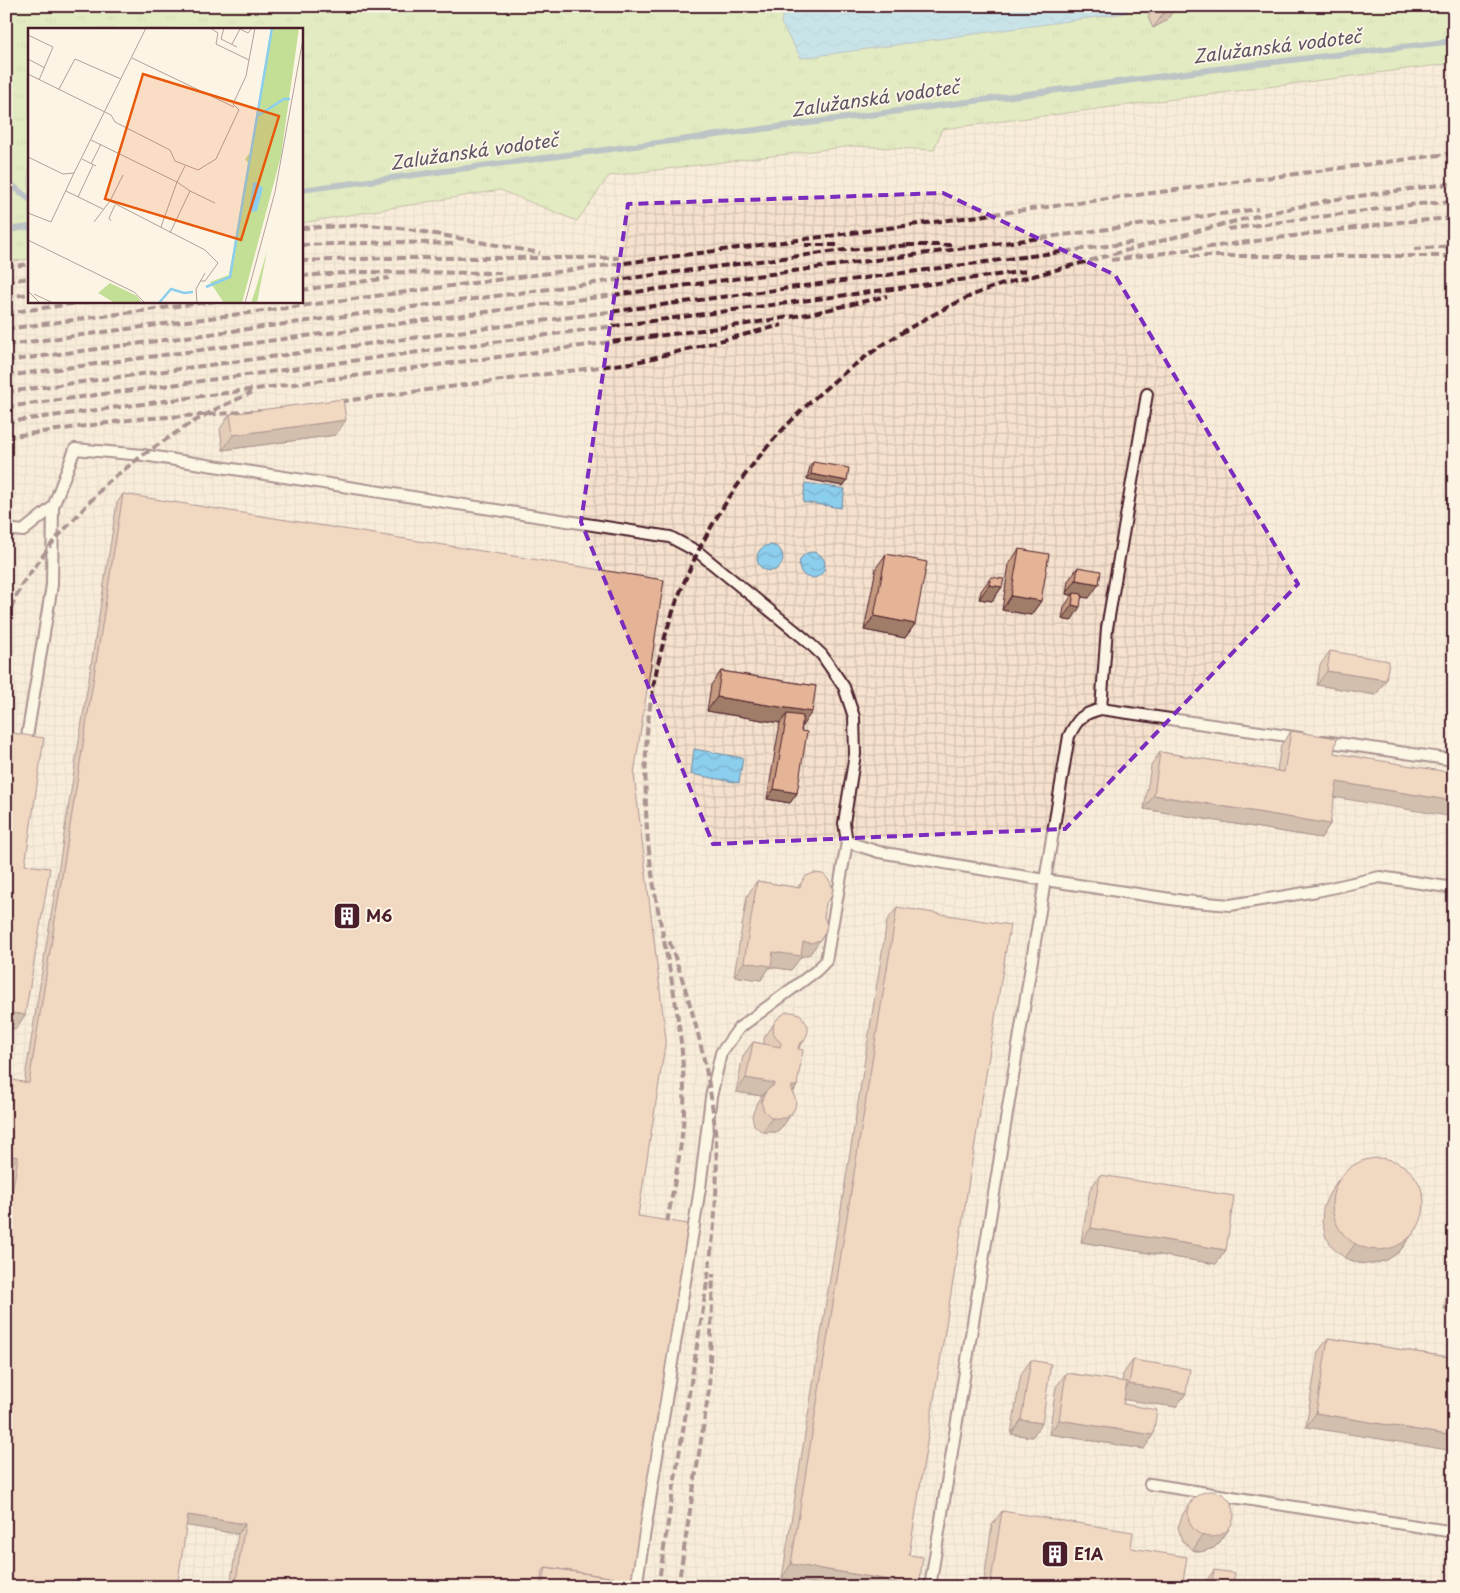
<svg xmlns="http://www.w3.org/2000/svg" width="1460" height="1593" viewBox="0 0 1460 1593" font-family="'Playpen Sans',sans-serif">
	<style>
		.industrial { fill: url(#industrial-grid) }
		.grass { fill: url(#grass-tufts); stroke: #867e60 }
		.water { fill: url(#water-waves); stroke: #72889f }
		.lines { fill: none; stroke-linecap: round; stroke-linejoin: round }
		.stream { stroke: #72889f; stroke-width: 6 }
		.lane-casing { stroke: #4a1f2b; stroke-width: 14 }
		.lane { stroke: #fcf5e5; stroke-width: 10 }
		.rail { stroke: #4a1f2b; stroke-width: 4; stroke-dasharray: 8 4; stroke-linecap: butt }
		.wall { fill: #c59a81; stroke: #4a1f2b }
		.shaded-wall { fill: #a07d69; stroke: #4a1f2b }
		.building { fill: #e5b396; stroke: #4a1f2b }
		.marked { fill: none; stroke: #7b2cbf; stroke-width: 4; stroke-dasharray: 10 6; stroke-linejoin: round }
		.labels { text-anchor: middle; stroke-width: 4; stroke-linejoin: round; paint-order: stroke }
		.poi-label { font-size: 16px; font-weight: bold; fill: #4a1f2b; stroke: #fcf5e5; text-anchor: start }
		.water-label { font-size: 18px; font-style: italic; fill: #5e5465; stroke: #fcf5e5 }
		.inset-river { fill: none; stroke: #8cceed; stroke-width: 2.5 }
		.inset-road { fill: none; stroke: #b59f9b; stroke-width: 1 }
		.view { fill: #e8590c; fill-opacity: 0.15; stroke: #e8590c; stroke-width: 2.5 }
		.inset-edge { fill: none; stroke: #4a1f2b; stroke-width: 2.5 }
	</style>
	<defs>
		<pattern id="industrial-grid" width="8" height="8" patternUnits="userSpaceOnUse" patternTransform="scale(1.25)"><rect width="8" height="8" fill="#f5e1cd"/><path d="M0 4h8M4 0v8" fill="none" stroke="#d4c1b0"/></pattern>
		<pattern id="grass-tufts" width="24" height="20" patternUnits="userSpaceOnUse" patternTransform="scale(1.25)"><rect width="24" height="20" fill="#c3de95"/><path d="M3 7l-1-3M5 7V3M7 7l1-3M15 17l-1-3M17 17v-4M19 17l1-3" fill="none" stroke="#a9be81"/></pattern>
		<pattern id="water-waves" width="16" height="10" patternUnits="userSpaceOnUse" patternTransform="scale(1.25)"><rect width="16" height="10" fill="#8cceed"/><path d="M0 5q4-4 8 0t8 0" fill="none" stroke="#7ab0cb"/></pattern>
	</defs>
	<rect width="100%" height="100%" fill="#fcf5e5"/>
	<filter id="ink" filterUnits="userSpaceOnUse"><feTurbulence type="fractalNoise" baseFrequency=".02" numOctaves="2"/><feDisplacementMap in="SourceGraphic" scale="10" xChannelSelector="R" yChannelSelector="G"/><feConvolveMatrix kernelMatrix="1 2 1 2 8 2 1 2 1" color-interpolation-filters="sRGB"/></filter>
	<g filter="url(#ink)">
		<path class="industrial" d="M 1454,63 L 1454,1587 L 6,1587 L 6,262 L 29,259 L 29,301 L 301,301 L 301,223 L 500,190 L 577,221 L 609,176 L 853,146 L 934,150 L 941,129 Z"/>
		<path class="grass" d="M 6,6 L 1454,6 L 1454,63 L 942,129 L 934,150 L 853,146 L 609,176 L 577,221 L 500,190 L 301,223 L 301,29 L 29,29 L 29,259 L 6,262 Z"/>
		<path class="water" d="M 784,6 L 1129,6 L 1126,13 L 801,58 L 781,23 Z
			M 805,483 L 845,489 L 841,508 L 803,502 Z
			M757 558a13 13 0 1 1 26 0a13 13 0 1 1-26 0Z
			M799 565a13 13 0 1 1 26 0a13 13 0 1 1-26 0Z
			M 694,749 L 743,758 L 739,783 L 691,774 Z"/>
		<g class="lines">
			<path class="stream" d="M 6,180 L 29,199
				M 301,190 L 1224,68 L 1454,41
				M 6,230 L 29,227"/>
			<g class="lane-casing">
				<path id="lane" d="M 6,529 L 23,531 L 53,507 L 75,449 L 143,455 L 670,537 L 698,552 L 805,639 L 822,655 L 844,687 L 854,717 L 855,754 L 844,823 L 847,842 L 826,961 L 816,971 L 739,1028 L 721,1053 L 711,1097 L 700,1188 L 636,1587
					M 1101,709 L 1107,628 L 1147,394
					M 1323,741 L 1454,760
					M 25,749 L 52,585 L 53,507
					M 847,842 L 879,852 L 1045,880 L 1069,736 C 1078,718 1082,714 1101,709 L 1301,738
					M 1150,1484 L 1454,1532
					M 930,1587 L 1045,880 L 1184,901 L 1230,905 L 1317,891 L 1380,877 L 1454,888"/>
			</g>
			<use href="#lane" class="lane"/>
			<path class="rail" d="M 1323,201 L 1454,183
				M 301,228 L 369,225 L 408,229 L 540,253
				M 1228,229 L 1417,204 L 1454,202
				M 301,245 L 397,242 L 456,244
				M 805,245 L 840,245
				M 907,245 L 952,245
				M 1414,249 L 1454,246
				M 1191,256 L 1454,256
				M 1111,260 L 1400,222 L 1454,218
				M 301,261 L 388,258 L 619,258
				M 6,267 L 29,264
				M 301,276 L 358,272 L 505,273
				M 6,281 L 29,278
				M 301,290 L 389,278
				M 6,297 L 29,294
				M 6,313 L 94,301
				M 6,329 L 215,301
				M 6,345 L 1454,153
				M 6,361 L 775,259 L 845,250 L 913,245
				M 6,376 L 1258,209
				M 6,392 L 1136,242
				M 329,403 L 637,362 L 782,325
				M 6,407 L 1027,271
				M 6,422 L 740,325 L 814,313 L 887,296
				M 6,437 L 136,419 L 262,411
				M 6,619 L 22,584 L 53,542 L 108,482 L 143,455 L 186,426 L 218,408 L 251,393
				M 665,1234 C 672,1193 682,1152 684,1112 C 685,1092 683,1073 682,1053 C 675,971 648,891 646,809 C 645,773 645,736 651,700 C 680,515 803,372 971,296 C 991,287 1012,281 1033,276 C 1059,269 1085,262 1110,255 C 1183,235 1255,214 1329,201
				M 658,1587 C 670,1508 683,1430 696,1352 C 707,1283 720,1212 716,1141 C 711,1072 692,1005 669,940
				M 678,1587 L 709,1390 L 713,1274"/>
		</g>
		<path class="wall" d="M 1155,6 L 1175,6 L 1166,21 L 1153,28 L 1148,17 Z
			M 230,414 L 336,435 L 223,450 L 220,429 Z
			M 813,462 L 843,486 L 807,479 L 810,466 Z
			M 123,494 L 634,774 L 638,1216 L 630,1587 L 230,1587 L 238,1534 L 187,1525 L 6,1587 L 6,1197 L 117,503 Z
			M 1019,549 L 1041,601 L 1031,615 L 1002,610 L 1009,564 Z
			M 886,554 L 915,624 L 905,638 L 864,630 L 876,568 Z
			M 1078,567 L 1089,598 L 1082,597 L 1071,621 L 1062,619 L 1064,607 L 1072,595 L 1066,594 L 1068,581 Z
			M 991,577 L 1002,587 L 992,601 L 979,599 L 981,591 Z
			M 1330,651 L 1376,695 L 1317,685 L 1320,665 Z
			M 721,671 L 816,686 L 802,726 L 797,793 L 790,803 L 767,799 L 780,723 L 707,711 L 711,685 Z
			M 1291,731 L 1334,753 L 1330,824 L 1321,838 L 1144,809 L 1151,766 L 1160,752 L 1277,771 L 1281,745 Z
			M 757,881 L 797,888 L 801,883 L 825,904 L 815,947 L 810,954 L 801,957 L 791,970 L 770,967 L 761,980 L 734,976 L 747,896 Z
			M 897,907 L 909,1555 L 919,1587 L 835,1587 L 782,1578 L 887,921 Z
			M 778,1018 L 805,1039 L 798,1049 L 797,1086 L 793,1093 L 792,1113 L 782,1127 L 776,1132 L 762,1132 L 754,1125 L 752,1116 L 756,1105 L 762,1096 L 736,1092 L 743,1056 L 753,1042 L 764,1044 L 764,1038 Z
			M 1100,1175 L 1226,1250 L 1216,1264 L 1081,1242 L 1090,1189 Z
			M 1338,1180 L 1418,1227 L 1399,1252 L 1387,1260 L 1373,1264 L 1359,1263 L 1345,1258 L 1334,1249 L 1326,1237 L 1322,1222 L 1323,1208 L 1329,1194 Z
			M 1454,1247 L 1454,1310 L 1444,1309 Z
			M 1328,1338 L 1454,1358 L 1306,1427 L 1318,1352 Z
			M 1031,1360 L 1042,1423 L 1032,1437 L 1011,1434 L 1021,1374 Z
			M 1133,1360 L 1186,1393 L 1176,1407 L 1124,1399 L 1123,1404 L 1144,1449 L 1049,1434 L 1056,1387 L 1066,1373 L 1122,1382 L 1123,1374 Z
			M 1192,1500 L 1229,1529 L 1219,1543 L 1214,1548 L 1200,1552 L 1193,1550 L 1182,1541 L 1178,1527 L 1183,1514 Z
			M 1002,1511 L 1131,1548 L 1182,1587 L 983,1587 L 992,1525 Z
			M 1214,1570 L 1233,1582 L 1253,1587 L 1203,1587 L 1204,1584 Z"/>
		<path class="shaded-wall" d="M 1176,7 L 1166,21 L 1153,28 L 1163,14 Z
			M 346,420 L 336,435 L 223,450 L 233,435 Z
			M 811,474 L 847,481 L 843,486 L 807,479 Z
			M 1076,580 L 1099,584 L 1089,598 L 1074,596 L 1074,593 L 1072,595 L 1066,594 Z
			M 989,585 L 1002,587 L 992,601 L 979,599 Z
			M 1011,596 L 1041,601 L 1031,615 L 1002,610 Z
			M 1072,605 L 1080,607 L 1071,621 L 1062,619 Z
			M 874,616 L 915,624 L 905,638 L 864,630 Z
			M 1327,671 L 1386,680 L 1376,695 L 1317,685 Z
			M 717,697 L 812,712 L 802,726 L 787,714 L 780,723 L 707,711 Z
			M 1337,782 L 1454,801 L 1454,817 L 1327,796 Z
			M 774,789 L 797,793 L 790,803 L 767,799 Z
			M 1154,795 L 1330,824 L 1321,838 L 1144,809 Z
			M 825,933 L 810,954 L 801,957 L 791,970 L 770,967 L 761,980 L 734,976 L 744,962 L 803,942 Z
			M 6,1012 L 25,1015 L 16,1029 L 6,1028 Z
			M 805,1039 L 795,1054 L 799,1045 Z
			M 746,1078 L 774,1083 L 764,1097 L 766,1091 L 762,1096 L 736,1092 Z
			M 792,1086 L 797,1086 L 787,1100 Z
			M 792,1113 L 782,1127 L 776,1132 L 762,1132 L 772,1118 Z
			M 6,1155 L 18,1157 L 11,1166 L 6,1166 Z
			M 1418,1227 L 1399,1252 L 1387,1260 L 1373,1264 L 1359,1263 L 1345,1258 L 1355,1244 Z
			M 1091,1228 L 1226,1250 L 1216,1264 L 1081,1242 Z
			M 1454,1295 L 1454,1310 L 1444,1309 Z
			M 1129,1384 L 1186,1393 L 1176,1407 L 1119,1399 Z
			M 1316,1413 L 1454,1436 L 1454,1451 L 1306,1427 Z
			M 1021,1420 L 1042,1423 L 1032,1437 L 1011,1434 Z
			M 1059,1420 L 1153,1435 L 1144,1449 L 1049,1434 Z
			M 188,1515 L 245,1524 L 238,1534 L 182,1525 Z
			M 1229,1529 L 1219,1543 L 1214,1548 L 1200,1552 L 1193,1550 L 1202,1536 Z
			M 791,1564 L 890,1580 L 885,1587 L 835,1587 L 782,1578 Z
			M 545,1572 L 630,1586 L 630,1587 L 570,1587 Z
			M 890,1582 L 903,1584 L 901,1587 L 887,1587 Z"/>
		<path class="building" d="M 1159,6 L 1175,6 L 1176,7 L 1163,14 Z
			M 343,399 L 346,420 L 233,435 L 230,414 Z
			M 813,462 L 849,468 L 847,481 L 811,474 Z
			M 123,494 L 664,580 L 634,774 L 666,1039 L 638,1216 L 688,1224 L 630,1586 L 613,1583 L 614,1578 L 546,1567 L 542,1572 L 540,1587 L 235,1587 L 245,1524 L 188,1515 L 177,1587 L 6,1587 L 6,1229 L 18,1157 L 6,1155 L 6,1079 L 29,1083 Z
			M 1019,549 L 1049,554 L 1041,601 L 1011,596 Z
			M 886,554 L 927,562 L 915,624 L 874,616 Z
			M 1078,567 L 1101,571 L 1099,584 L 1076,580 Z
			M 991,577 L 1004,579 L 1002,587 L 989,585 Z
			M 1074,593 L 1082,594 L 1080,607 L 1072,605 Z
			M 1330,651 L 1389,661 L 1386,680 L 1327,671 Z
			M 721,671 L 816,686 L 812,712 L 717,697 Z
			M 787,714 L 803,716 L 801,731 L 807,732 L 797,793 L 774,789 Z
			M 1291,731 L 1337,738 L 1334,753 L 1454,773 L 1454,801 L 1337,782 L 1330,824 L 1154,795 L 1160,752 L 1284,772 Z
			M 6,732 L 44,738 L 25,865 L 50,868 L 25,1015 L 6,1012 Z
			M 814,873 L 823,874 L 829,880 L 833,888 L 831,897 L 826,903 L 824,917 L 827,925 L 825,933 L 820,940 L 811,943 L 803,942 L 801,956 L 773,952 L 771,966 L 744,962 L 757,881 L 800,888 L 801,883 L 806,876 Z
			M 897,907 L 1010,925 L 909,1555 L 923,1557 L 919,1587 L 903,1587 L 903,1584 L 890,1582 L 890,1580 L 791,1564 Z
			M 786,1012 L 792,1012 L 800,1014 L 808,1026 L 808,1032 L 805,1039 L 799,1045 L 798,1049 L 803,1050 L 797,1086 L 792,1086 L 791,1090 L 796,1100 L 795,1108 L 792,1113 L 785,1118 L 772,1118 L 764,1111 L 761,1102 L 766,1091 L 774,1085 L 774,1083 L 746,1078 L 753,1042 L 780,1047 L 781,1043 L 775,1037 L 773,1031 L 774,1023 L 778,1018 Z
			M1332 1204a46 46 0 1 1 92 0a46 46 0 1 1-92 0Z
			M 1100,1175 L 1234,1196 L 1226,1250 L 1091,1228 Z
			M 1328,1338 L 1454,1358 L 1454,1436 L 1316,1413 Z
			M 1031,1360 L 1051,1364 L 1042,1423 L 1021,1420 Z
			M 1133,1360 L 1190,1369 L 1186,1393 L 1129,1384 Z
			M 1066,1373 L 1127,1382 L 1123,1404 L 1157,1410 L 1153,1435 L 1059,1420 Z
			M1188 1514a23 23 0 1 1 46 0a23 23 0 1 1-46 0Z
			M 1002,1511 L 1133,1532 L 1131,1548 L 1187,1557 L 1182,1587 L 990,1587 Z
			M 546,1567 L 614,1578 L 612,1587 L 542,1587 Z
			M 1214,1570 L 1235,1573 L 1233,1582 L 1254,1586 L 1253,1587 L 1211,1587 Z"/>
	</g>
	<path d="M0 0H1460V1593H0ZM 943,193 L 1115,275 L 1298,584 L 1065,829 L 713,844 L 581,522 L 628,204 Z" fill="#fcf5e5" fill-opacity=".55" fill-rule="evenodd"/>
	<path class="marked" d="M 943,193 L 1115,275 L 1298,584 L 1065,829 L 713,844 L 581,522 L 628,204 Z"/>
	<defs>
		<g id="building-square" transform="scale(1.4375)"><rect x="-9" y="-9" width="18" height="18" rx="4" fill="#4a1f2b" stroke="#fcf5e5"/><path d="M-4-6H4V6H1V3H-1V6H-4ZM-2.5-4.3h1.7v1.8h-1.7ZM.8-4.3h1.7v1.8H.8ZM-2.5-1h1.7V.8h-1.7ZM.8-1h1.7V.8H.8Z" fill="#fff"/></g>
	</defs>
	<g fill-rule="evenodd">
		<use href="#building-square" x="347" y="916"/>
		<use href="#building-square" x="1055" y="1554"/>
	</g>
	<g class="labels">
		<g class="poi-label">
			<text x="366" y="922">M6</text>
			<text x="1074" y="1560">E1A</text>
		</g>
		<g class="water-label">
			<text transform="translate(1277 47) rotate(-7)" y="6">Zalužanská vodoteč</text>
			<text transform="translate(875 99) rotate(-8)" y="6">Zalužanská vodoteč</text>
			<text transform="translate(474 152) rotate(-8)" y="6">Zalužanská vodoteč</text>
		</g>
	</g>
	<g transform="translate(28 28)">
		<rect width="275" height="275" fill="#fcf5e5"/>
		<path d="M 243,0 L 271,0 L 253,128 L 214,275 L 196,275 L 182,254 L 201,247 L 220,135 L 217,131 L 222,125 ZM 239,223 L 229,275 L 223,275 L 228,260 Z" fill="#c3de95"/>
		<path d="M 82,255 L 109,268 L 114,275 L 87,275 L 70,265 Z" fill="#c3de95"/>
		<path d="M 228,154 L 235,160 L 229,183 L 221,184 L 225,155 Z" fill="#8cceed"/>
		<path class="inset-river" d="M 231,87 L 256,71 L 262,71M 178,259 L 202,249 L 244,0M 131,275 L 143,261 L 156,265 L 165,264"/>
		<path class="inset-road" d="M 196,0 L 193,11 L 209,19M 210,0 L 220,5 L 224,0M 0,7 L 25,19 L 11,52M 204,16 L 212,1M 104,30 L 206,79M 0,31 L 17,40M 221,32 L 227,0M 0,46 L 83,87 L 87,94 L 142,122 L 147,133 L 170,142 L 188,131 L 208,88 L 211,82 L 205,76 L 218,48 L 221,32 L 188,16 L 190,5 L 182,0M 31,61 L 47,31 L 93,51M 63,112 L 149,154 L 133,199M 0,129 L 35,146 L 46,145 L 118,0M 54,131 L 68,138M 63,136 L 73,116M 38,163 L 75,181M 162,163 L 187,175M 50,169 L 65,137M 82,173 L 95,147M 0,185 L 23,194 L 46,145M 83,193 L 81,190 L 87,177M 66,194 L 82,173 L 177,222 L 190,235 L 177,253 L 172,253M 142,205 L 162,163 L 149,154 L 157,138M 0,212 L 106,264 L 117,275M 0,263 L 12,275M 6,266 L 25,275M 169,275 L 168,261 L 177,245M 217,275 L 247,164 L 275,11"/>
		<path class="view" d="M 115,46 L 251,88 L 213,212 L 77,171 Z"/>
		<rect width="275" height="275" class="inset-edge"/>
	</g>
	<rect width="1460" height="1593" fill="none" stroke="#fcf5e5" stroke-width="25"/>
	<rect x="12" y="12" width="1435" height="1568" fill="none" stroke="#4a1f2b" stroke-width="2" filter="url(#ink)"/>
</svg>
